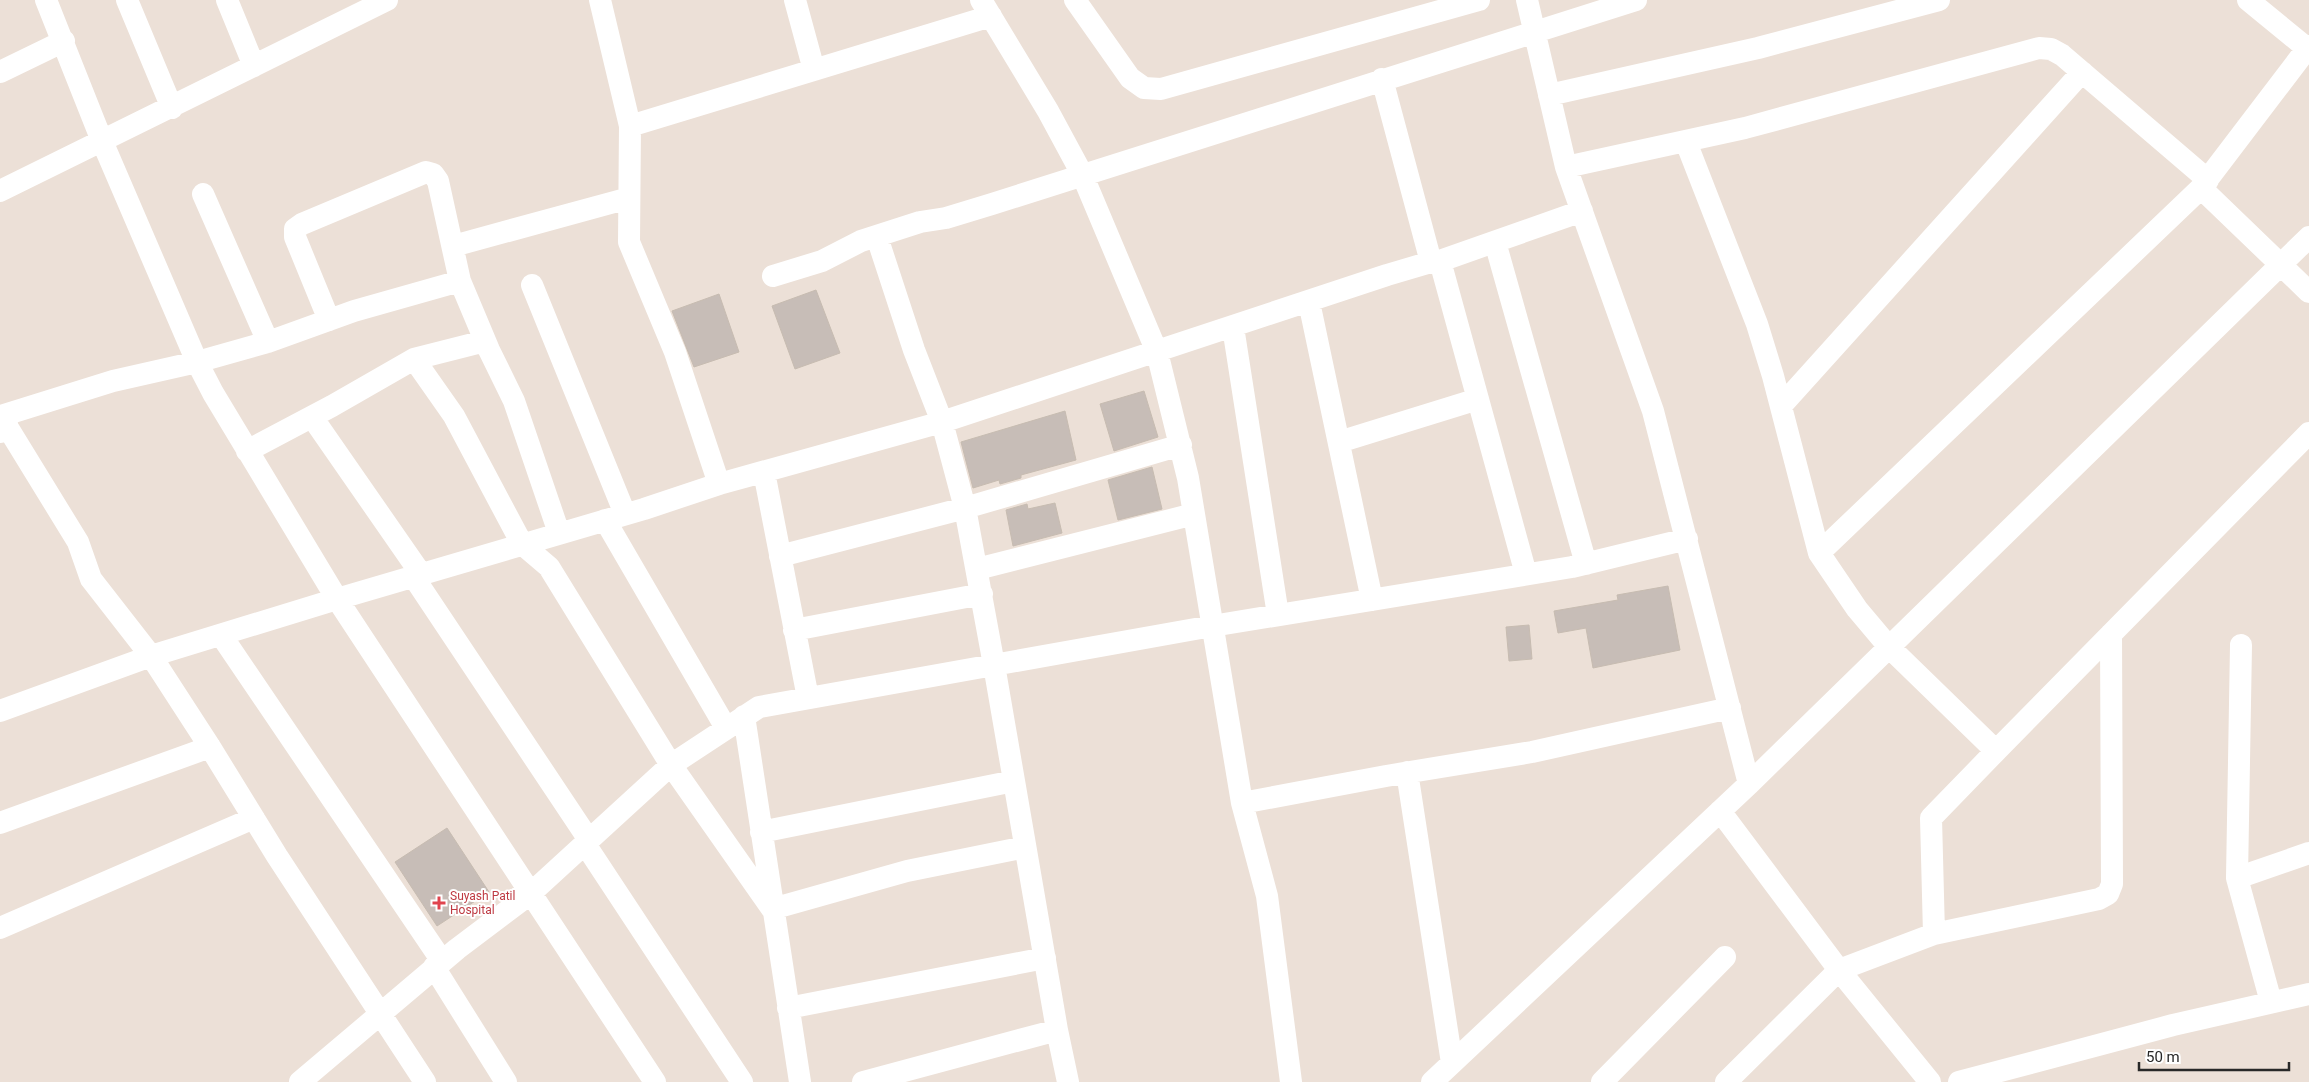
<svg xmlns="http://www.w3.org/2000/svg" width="2309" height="1082" viewBox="0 0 2309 1082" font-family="Roboto,sans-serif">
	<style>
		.building { fill: #c7bdb7; stroke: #c7bcb1 }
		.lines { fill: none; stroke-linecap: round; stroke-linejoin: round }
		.minor { stroke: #fff; stroke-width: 22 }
		.health-dot { fill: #e0444e; stroke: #fff; stroke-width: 2 }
		.labels { text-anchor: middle; stroke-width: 4; stroke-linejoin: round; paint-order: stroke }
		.health-label { font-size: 12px; fill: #be3a42; stroke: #fff; text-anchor: start }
	</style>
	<rect width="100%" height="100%" fill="#ece0d7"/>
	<path class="building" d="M 816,290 L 840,353 L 795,369 L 772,306 Z
		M 719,294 L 739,352 L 694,367 L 672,311 Z
		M 1144,391 L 1158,437 L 1114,451 L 1100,404 Z
		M 1065,411 L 1076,460 L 1021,475 L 1021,478 L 1000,484 L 999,480 L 973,488 L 961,442 Z
		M 1152,467 L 1162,509 L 1118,520 L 1108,480 Z
		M 1055,503 L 1062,533 L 1013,546 L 1006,510 L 1027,504 L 1028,509 Z
		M 1668,586 L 1680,650 L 1593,668 L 1586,628 L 1558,633 L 1554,611 L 1618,600 L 1617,595 Z
		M 1529,625 L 1532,659 L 1509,661 L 1506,627 Z
		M 447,828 L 489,892 L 437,926 L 395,862 Z"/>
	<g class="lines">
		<path class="minor" d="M 46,0 L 102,141 L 197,362 L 213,393 L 337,599 L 655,1082
			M 127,0 L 172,108
			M 227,0 L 254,66
			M 600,0 L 630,126 L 629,242 L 675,352 L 719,484
			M 795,0 L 814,70
			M 981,0 L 1048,111 L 1082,174 L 1157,352 L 1188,478 L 1242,803 L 1267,896 L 1291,1082
			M 1075,0 L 1130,78 L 1144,88 L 1161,89 L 1479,0
			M 1527,0 L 1566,167 L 1653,411 L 1749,784
			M 2248,0 L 2309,50
			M 0,72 L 64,41
			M 1382,79 L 1431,262
			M 1549,95 L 1758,48 L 1939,0
			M 630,126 L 991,16
			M 1686,142 L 1757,324 L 1773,376 L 1819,553
			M 1566,167 L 1745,128 L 2039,48 L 2051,49 L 2062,55 L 2208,180
			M 2201,188 L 2309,46
			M 0,191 L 387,0
			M 203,194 L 268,342
			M 877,237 L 914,350 L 942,422 L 965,508 L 994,665 L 1057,1030
			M 1495,242 L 1586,564
			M 453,246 L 629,198
			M 1440,261 L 1526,574
			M 773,276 L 822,261 L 861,241 L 920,222 L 946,218 L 992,204 L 1636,0
			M 532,285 L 625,514
			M 1309,302 L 1372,600
			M 329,320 L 295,237 L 295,229 L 302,224 L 426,172 L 433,174 L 438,181 L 460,281 L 489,350 L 514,401 L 559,533
			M 1233,327 L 1278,615
			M 414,359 L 454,416 L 522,544 L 549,567 L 671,765 L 772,909 L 907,871 L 1025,847
			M 1781,406 L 2082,72
			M 312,417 L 421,574
			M 8,428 L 78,542 L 91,579 L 151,656 L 210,747 L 277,856 L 425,1082
			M 0,432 L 8,428 L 4,415 L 113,381 L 197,362 L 268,342 L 354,311 L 460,281
			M 1339,442 L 1478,399
			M 247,451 L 332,406 L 414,359 L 485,341
			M 764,472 L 808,698
			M 605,520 L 726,728
			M 780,556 L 965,508 L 1181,445
			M 977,569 L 1194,514
			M 413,576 L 589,840
			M 794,630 L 982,594
			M 221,635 L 442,961
			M 2241,645 L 2237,878 L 2271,1002
			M 0,711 L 151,656 L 337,599 L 644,509 L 719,484 L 942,422 L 1387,275 L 1431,262 L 1440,261 L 1582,211
			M 744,716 L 800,1082
			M 1996,751 L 2309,433
			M 1407,772 L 1452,1063
			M 1242,803 L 1386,776 L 1532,752 L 1730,708
			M 1720,811 L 1839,970 L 1930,1082
			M 0,823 L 210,747
			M 761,832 L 1014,781
			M 585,844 L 742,1082
			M 2237,878 L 2309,853
			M 0,928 L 254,818
			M 1934,934 L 2099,899 L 2108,894 L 2112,884 L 2111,634
			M 434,967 L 506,1082
			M 788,1008 L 1045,958
			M 300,1082 L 457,949 L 530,894 L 671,765 L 759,707 L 1212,626 L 1572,567 L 1687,539
			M 863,1082 L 1057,1030 L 1068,1082
			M 1432,1082 L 1749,784 L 2309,237
			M 1602,1082 L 1725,957
			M 1726,1082 L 1839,970 L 1934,934 L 1931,818 L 1996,751 L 1889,647 L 1857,609 L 1819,553 L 2201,188 L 2309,292
			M 1959,1082 L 2173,1025 L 2309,994"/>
	</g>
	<path class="health-dot" d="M436.5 895.5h5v5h5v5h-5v5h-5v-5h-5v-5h5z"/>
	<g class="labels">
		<g class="health-label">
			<text x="450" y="900">Suyash Patil<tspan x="450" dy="14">Hospital</tspan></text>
		</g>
	</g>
	<path d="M2139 1062v8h150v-8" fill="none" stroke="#282828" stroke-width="2.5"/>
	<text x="2146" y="1062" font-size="15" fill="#282828" stroke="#ffffff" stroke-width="4" paint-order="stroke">50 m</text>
</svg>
